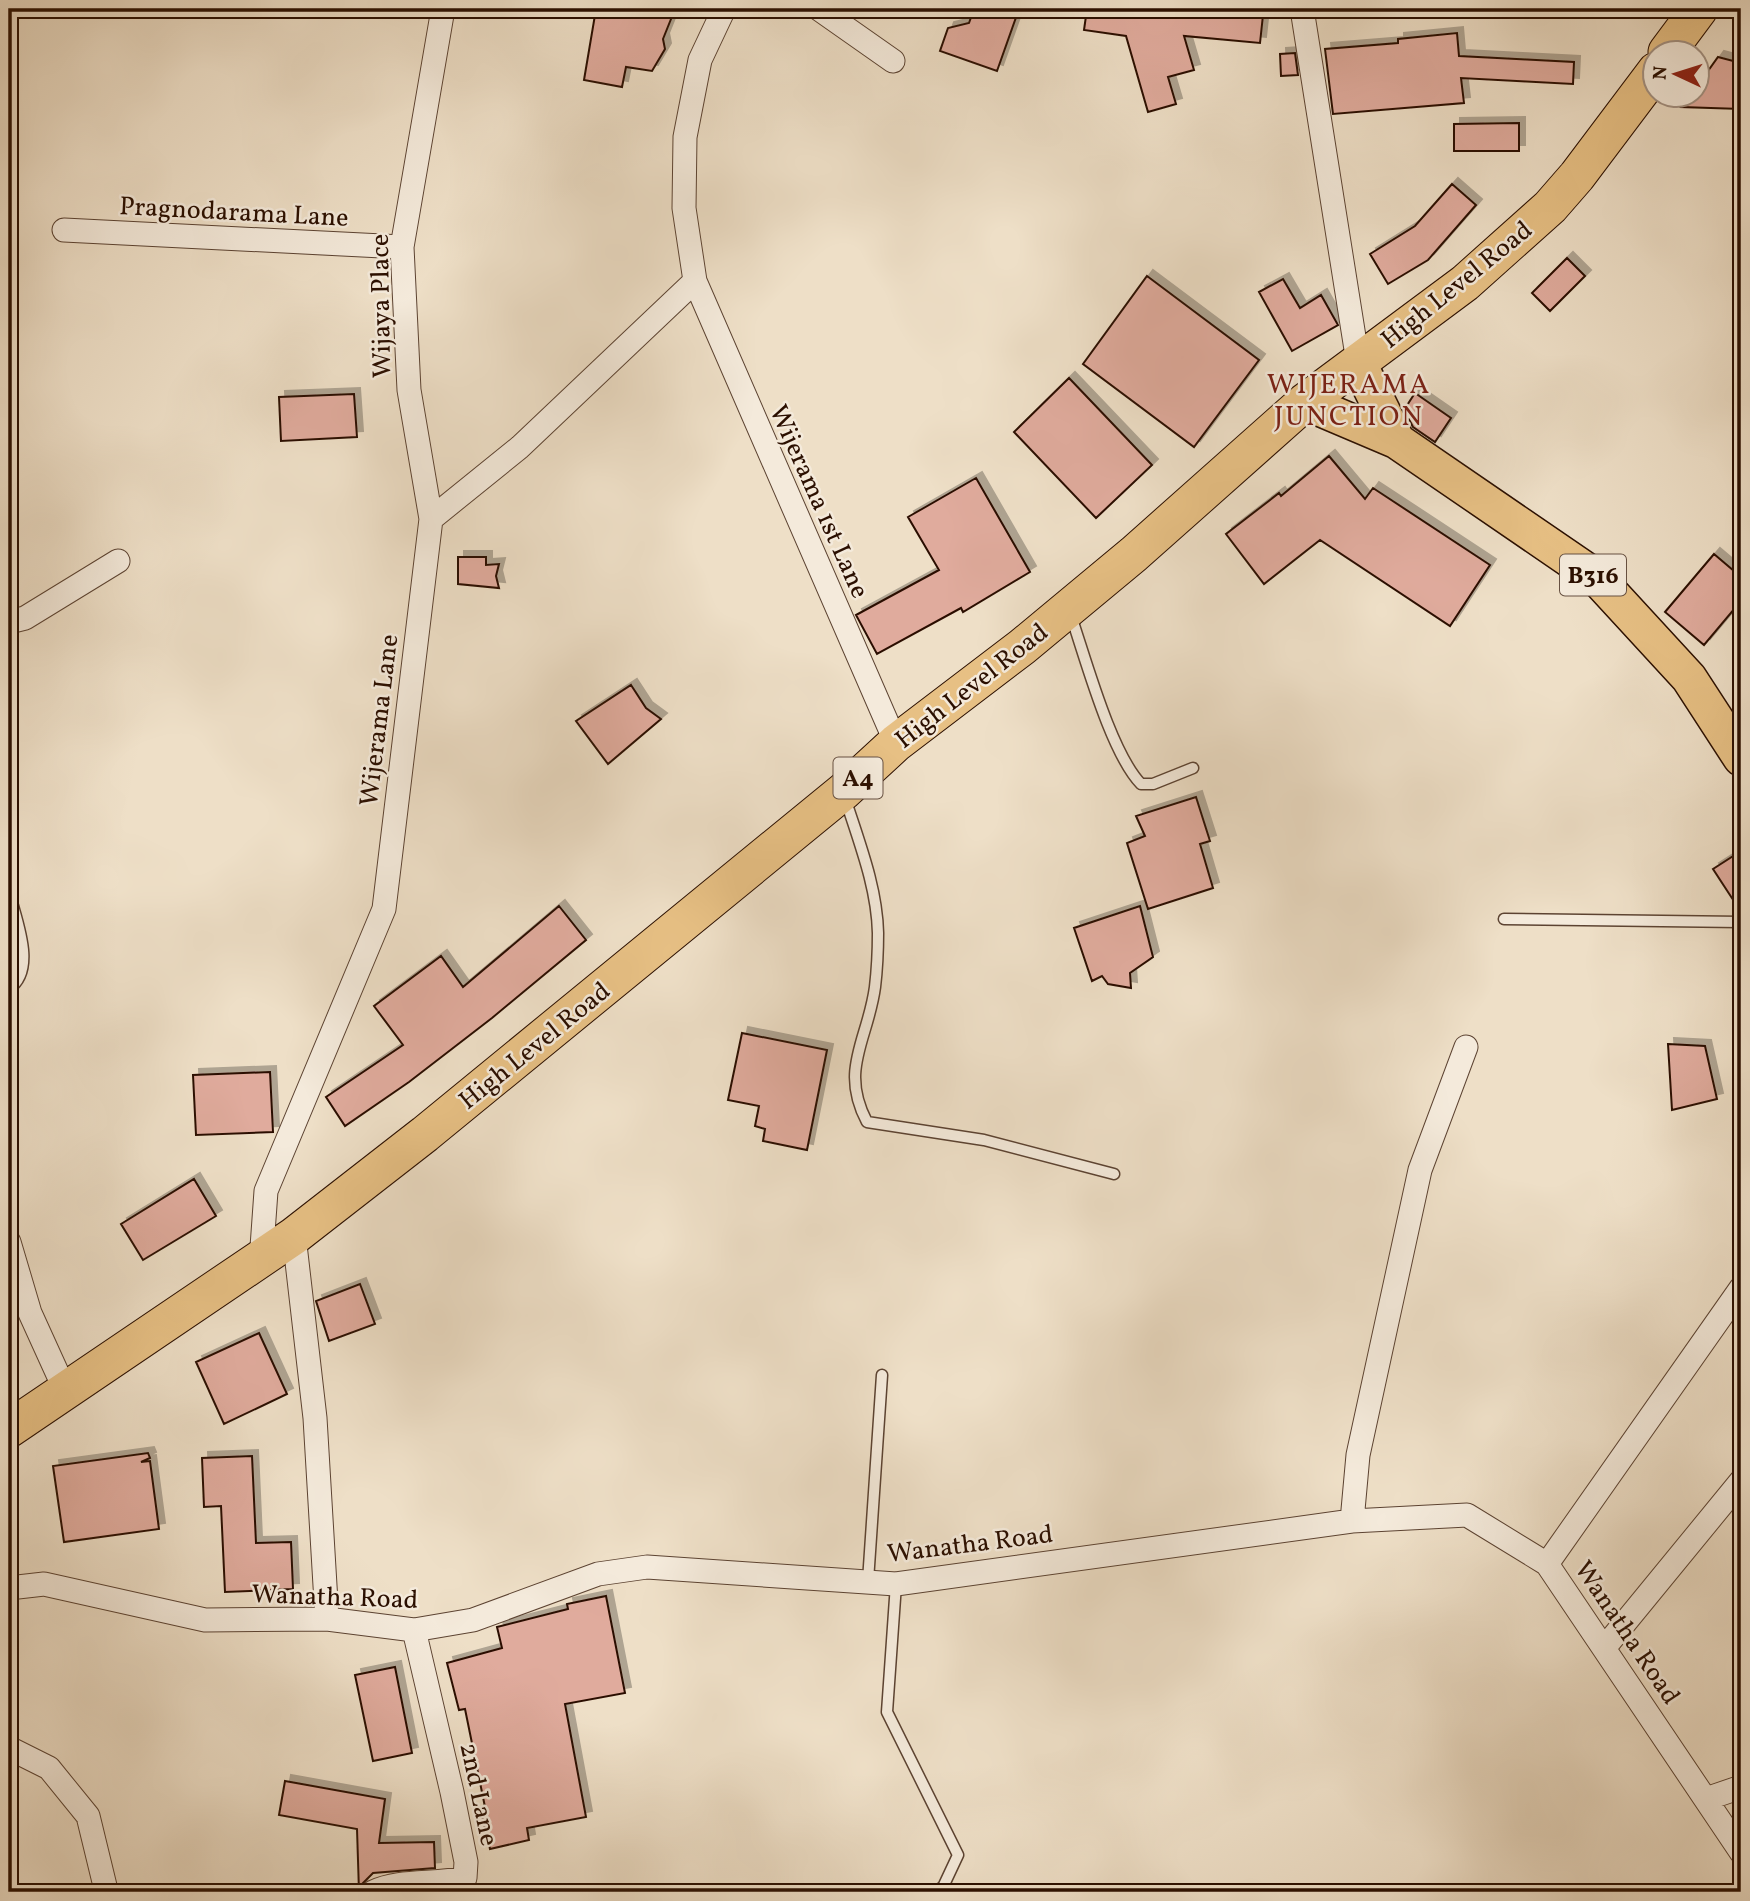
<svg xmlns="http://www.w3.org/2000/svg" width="1750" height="1901" viewBox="0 0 1750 1901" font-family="Vollkorn,serif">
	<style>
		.building { fill: #e0ab9d; stroke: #2b0f00; stroke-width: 2; filter: url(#shadow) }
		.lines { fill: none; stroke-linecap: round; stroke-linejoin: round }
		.service-casing { stroke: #5c4332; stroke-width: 13 }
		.minor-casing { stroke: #5c4332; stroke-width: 25 }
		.primary-casing { stroke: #2b0f00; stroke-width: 38 }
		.trunk-casing { stroke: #2b0f00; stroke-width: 39 }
		.service { stroke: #f4eadb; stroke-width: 10 }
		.minor { stroke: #f4eadb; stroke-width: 23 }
		.primary { stroke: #e7c084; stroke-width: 35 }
		.trunk { stroke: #e7c084; stroke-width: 37 }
		.labels { text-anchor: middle; stroke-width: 5; stroke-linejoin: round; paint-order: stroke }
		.shield { fill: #f4eadb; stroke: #675142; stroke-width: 2 }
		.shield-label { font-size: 24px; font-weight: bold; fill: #2b0f00 }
		.street-label { font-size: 26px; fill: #2b0f00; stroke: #f4eadb }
		.neighbourhood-label { font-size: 28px; letter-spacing: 2px; fill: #7a1f14; stroke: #f4eadb }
	</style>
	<defs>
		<filter id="shadow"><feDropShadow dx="6" dy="-6" stdDeviation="0" flood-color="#0004"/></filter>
	</defs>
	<rect width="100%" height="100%" fill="#eedfc7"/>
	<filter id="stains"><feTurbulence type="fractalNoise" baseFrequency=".00286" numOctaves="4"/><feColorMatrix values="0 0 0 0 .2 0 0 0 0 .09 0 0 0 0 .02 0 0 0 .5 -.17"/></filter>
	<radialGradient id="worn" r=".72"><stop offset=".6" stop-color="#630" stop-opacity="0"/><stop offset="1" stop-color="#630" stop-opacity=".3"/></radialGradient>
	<path class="building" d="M 596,9 L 675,9 L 663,39 L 665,49 L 652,71 L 626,67 L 622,87 L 584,80 Z
		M 974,9 L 1019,9 L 997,71 L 940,51 L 948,28 L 969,23 Z
		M 1087,9 L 1195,9 L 1263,15 L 1260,43 L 1184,36 L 1194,70 L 1168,77 L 1176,104 L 1148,112 L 1126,36 L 1084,30 Z
		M 1457,33 L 1459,56 L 1574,62 L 1573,84 L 1461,78 L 1464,103 L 1333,114 L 1325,49 L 1398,43 L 1398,39 Z
		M 1295,53 L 1298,75 L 1281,76 L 1280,54 Z
		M 1718,57 L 1741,63 L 1741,109 L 1681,107 L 1690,94 L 1698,94 L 1698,85 Z
		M 1519,123 L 1519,151 L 1454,151 L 1454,124 Z
		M 1452,184 L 1476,205 L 1428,260 L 1388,284 L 1370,254 L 1415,226 Z
		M 1567,258 L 1585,276 L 1550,311 L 1532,293 Z
		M 1147,276 L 1259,360 L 1194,447 L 1083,364 Z
		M 1283,279 L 1300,308 L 1321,295 L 1338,325 L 1292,351 L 1259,292 Z
		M 1069,378 L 1152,465 L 1096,518 L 1014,432 Z
		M 1415,393 L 1451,418 L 1435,442 L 1413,427 L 1404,410 Z
		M 354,394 L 357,437 L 281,441 L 279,397 Z
		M 1329,456 L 1365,499 L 1373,488 L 1490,565 L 1450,626 L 1320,540 L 1264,584 L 1226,534 L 1279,493 L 1281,496 Z
		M 976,478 L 1030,572 L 963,612 L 961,608 L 877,654 L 856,615 L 939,570 L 908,517 Z
		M 1714,554 L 1741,577 L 1741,601 L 1704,645 L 1665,612 Z
		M 458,557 L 486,557 L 486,565 L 499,564 L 496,576 L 499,588 L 458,584 Z
		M 631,685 L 646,708 L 661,719 L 608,764 L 576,721 Z
		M 1196,797 L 1210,841 L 1200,844 L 1213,888 L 1148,909 L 1127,843 L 1145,836 L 1136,816 Z
		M 1741,851 L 1741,912 L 1713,869 Z
		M 559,906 L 586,940 L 492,1018 L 409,1082 L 345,1126 L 326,1097 L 403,1045 L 374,1006 L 441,956 L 463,987 Z
		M 1140,906 L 1153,957 L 1130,973 L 1131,988 L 1108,984 L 1102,976 L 1092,981 L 1074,928 Z
		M 742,1033 L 827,1050 L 807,1150 L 763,1141 L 765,1129 L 755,1126 L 759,1106 L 728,1100 Z
		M 1668,1044 L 1705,1046 L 1717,1099 L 1672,1110 Z
		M 270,1072 L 273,1132 L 196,1135 L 193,1075 Z
		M 194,1179 L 216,1216 L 143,1260 L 121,1224 Z
		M 360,1284 L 375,1324 L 329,1341 L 316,1301 Z
		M 259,1333 L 287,1394 L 224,1424 L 196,1362 Z
		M 148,1453 L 150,1458 L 141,1462 L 150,1461 L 159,1529 L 64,1542 L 53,1466 Z
		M 252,1456 L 256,1543 L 291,1542 L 293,1589 L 225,1592 L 221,1506 L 204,1507 L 202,1458 Z
		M 606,1596 L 625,1693 L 565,1704 L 586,1817 L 527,1828 L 529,1840 L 490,1849 L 480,1808 L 485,1807 L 465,1709 L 459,1710 L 447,1663 L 502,1648 L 497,1627 L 568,1609 L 567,1604 Z
		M 395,1667 L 412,1753 L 373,1761 L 355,1675 Z
		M 285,1781 L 385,1799 L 379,1843 L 434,1842 L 435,1868 L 373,1873 L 362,1884 L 359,1892 L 357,1829 L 279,1815 Z"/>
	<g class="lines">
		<g class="service-casing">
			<path id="service" d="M 1071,616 C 1086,660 1111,753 1141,784 L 1153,784 L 1193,768
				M 845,798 C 859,842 877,887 878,933 C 878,951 877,970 875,987 C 868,1040 839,1069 867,1122 L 984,1140 L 1114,1174
				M 9,891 C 15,918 38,969 9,989
				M 1504,919 L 1741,922
				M 868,1581 L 882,1375
				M 896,1584 L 887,1712 L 958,1855 L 943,1887 L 934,1892"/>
		</g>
		<g class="minor-casing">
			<path id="minor" d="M 724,9 L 700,60 L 685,137 L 684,208 L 695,281 L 896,743
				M 819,9 L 893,61
				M 1302,9 L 1358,362
				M 64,230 L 402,247
				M 431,519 L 520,447 L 695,281
				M 9,622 L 25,618 L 118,561
				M 294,1236 L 315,1418 L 327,1619
				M 9,1242 L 30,1313 L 65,1390
				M 261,1261 L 266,1191 L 384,909 L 431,519 L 409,390 L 402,247 L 443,9
				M 1352,1521 L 1358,1455 L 1420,1170 L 1466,1047
				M 1547,1564 L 1741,1288
				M 9,1588 L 44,1584 L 205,1620 L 327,1619 L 414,1630 L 473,1620 L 598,1574 L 647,1567 L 896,1584 L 1352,1521 L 1467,1515 L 1547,1564 L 1741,1852
				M 1605,1647 L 1741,1481
				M 9,1748 L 49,1768 L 88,1816 L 105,1886 L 103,1892
				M 1706,1799 L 1741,1787
				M 373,1892 C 400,1879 435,1885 465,1878 L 466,1862 L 452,1792 L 414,1630"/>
		</g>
		<g class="primary-casing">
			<path id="primary" d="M 1358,362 L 1397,441
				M 1305,402 L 1397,441 L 1597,578 L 1689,678 L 1741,758"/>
		</g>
		<g class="trunk-casing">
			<path id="trunk" d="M 1667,52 L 1699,9
				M 9,1429 L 294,1236 L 425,1134 L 844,791 L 896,743 L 1022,647 L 1134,554 L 1305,402 L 1465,283 L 1550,207 L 1577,176 L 1656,71"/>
		</g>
		<use href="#service" class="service"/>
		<use href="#minor" class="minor"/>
		<use href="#primary" class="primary"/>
		<use href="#trunk" class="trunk"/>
	</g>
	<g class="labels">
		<g class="shield">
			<rect x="1560" y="554.5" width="66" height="41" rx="5"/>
			<rect x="833.5" y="757.5" width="49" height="41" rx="5"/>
		</g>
		<g class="shield-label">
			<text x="1593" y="583">B316</text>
			<text x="858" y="786">A4</text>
		</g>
		<g class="street-label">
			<text transform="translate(234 211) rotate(3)" y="9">Pragnodarama Lane</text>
			<text transform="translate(1456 284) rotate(-39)" y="9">High Level Road</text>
			<text transform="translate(380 306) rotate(-91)" y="9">Wijaya Place</text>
			<text transform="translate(820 501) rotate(66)" y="9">Wijerama 1st Lane</text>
			<text transform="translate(971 685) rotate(-38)" y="9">High Level Road</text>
			<text transform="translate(378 720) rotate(-83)" y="9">Wijerama Lane</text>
			<text transform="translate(534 1045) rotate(-39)" y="9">High Level Road</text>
			<text transform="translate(970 1543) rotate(-7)" y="9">Wanatha Road</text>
			<text transform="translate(335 1596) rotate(2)" y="9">Wanatha Road</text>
			<text transform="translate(1628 1632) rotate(56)" y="9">Wanatha Road</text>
			<text transform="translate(480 1794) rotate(78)" y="9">2nd Lane</text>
		</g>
		<g class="neighbourhood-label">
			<text x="1349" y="393">WIJERAMA<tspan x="1349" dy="32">JUNCTION</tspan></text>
		</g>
	</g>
	<rect width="1750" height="1901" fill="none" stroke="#eedfc7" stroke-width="35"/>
	<rect x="10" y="10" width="1729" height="1880" fill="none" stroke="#2b0f00" stroke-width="3.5"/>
	<rect x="18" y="18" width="1715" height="1866" fill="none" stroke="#2b0f00" stroke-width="2"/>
	<g transform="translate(1676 74) rotate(274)"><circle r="33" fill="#f4eadb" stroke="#a49283" stroke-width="2"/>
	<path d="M0-5L12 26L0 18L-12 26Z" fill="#8f2418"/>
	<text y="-10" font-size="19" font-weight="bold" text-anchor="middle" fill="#2b0f00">N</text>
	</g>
	<rect width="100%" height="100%" filter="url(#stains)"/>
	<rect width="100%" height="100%" fill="url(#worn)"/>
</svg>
